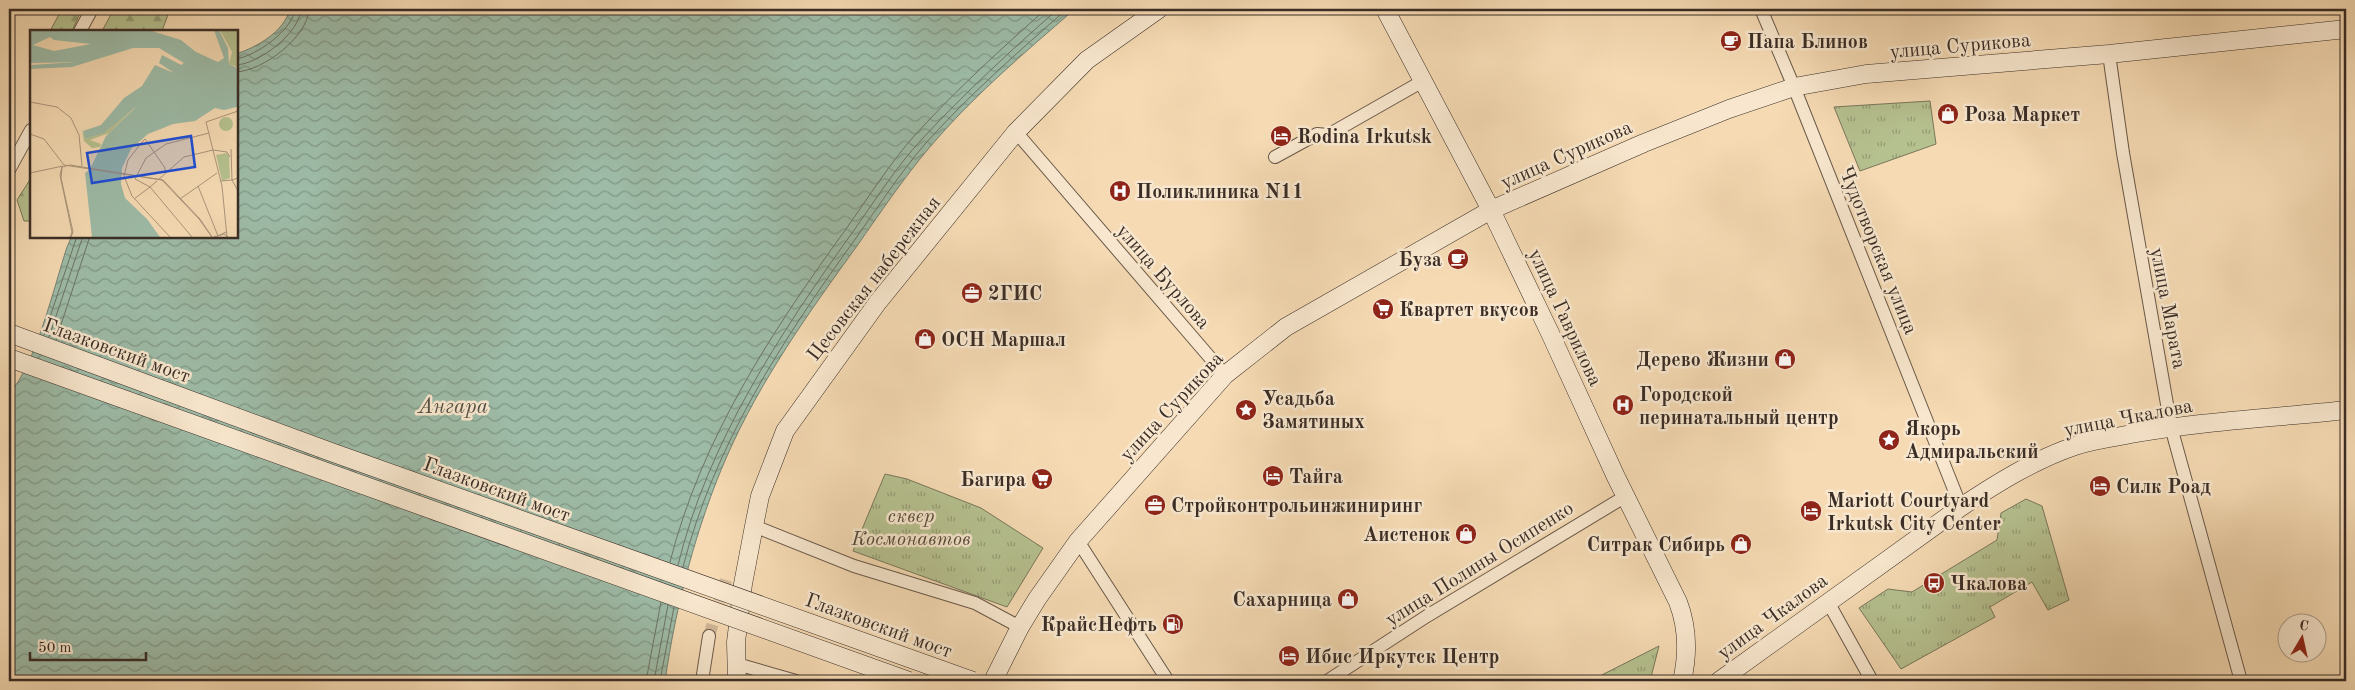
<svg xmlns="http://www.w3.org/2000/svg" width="2355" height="690" viewBox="0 0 2355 690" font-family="'Old Standard TT',serif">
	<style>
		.forest { fill: url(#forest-firs); stroke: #78775b }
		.park { fill: url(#park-tufts); stroke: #78775b }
		.water { fill: url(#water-waves); stroke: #758273 }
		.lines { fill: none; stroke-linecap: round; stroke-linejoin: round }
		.shore { stroke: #6c7466; stroke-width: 1 }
		.street-tunnel { stroke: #d0b797; stroke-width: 12; stroke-dasharray: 12 6; stroke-linecap: butt }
		.street-casing { stroke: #695849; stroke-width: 14 }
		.secondary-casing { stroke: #3a2d26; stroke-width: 19 }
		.street { stroke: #f8e7ce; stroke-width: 12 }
		.secondary { stroke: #f8e7ce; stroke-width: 18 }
		.tram { stroke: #3a2d26; stroke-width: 1 }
		.secondary-bridge-casing { stroke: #3a2d26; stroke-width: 19; stroke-linecap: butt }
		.secondary-bridge { stroke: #f8e7ce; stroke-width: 18 }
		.labels { text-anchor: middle; stroke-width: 5; stroke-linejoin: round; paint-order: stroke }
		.poi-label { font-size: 20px; font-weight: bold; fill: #3a2d26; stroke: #f8e7ce; text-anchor: start }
		.street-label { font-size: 20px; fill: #3a2d26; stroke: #f8e7ce }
		.park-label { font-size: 20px; font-style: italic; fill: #534b3b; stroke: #f8e7ce }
		.water-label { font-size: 21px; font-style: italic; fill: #535046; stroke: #f8e7ce }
		.inset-river { fill: none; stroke: #9dbba7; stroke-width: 2.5 }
		.inset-road { fill: none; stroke: #aa957b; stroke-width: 1 }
		.view { fill: #1d4ed8; fill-opacity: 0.15; stroke: #1d4ed8; stroke-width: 2.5 }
		.inset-edge { fill: none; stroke: #3a2d26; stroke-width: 2.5 }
	</style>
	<defs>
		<pattern id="forest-firs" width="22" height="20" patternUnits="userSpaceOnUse" patternTransform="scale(1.25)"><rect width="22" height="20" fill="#b6c190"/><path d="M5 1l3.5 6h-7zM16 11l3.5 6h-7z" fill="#959d75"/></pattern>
		<pattern id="park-tufts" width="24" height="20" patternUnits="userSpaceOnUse" patternTransform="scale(1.25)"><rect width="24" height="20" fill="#b6c190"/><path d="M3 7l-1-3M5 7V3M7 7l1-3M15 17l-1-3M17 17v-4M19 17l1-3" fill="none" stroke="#959d75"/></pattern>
		<pattern id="water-waves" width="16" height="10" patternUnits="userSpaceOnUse" patternTransform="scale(1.25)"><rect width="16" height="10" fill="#9dbba7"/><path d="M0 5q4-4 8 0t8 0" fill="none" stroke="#819888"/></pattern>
	</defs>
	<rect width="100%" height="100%" fill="#f5dab3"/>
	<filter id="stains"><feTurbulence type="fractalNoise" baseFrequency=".004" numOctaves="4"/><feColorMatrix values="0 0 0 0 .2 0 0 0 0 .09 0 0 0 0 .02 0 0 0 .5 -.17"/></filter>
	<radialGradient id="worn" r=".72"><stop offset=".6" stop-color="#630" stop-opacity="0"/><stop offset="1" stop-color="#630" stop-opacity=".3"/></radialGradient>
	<path class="forest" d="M 62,9 L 82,9 L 72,31 L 50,31 Z
		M 114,9 L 170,9 L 162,31 L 102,31 Z
		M 31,178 L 31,221 L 24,221 L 17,200 Z"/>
	<path class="park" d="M 1930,101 L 1936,144 L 1860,171 L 1834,107 Z
		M 885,474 L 907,479 L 981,508 L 1043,548 L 1007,607 L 853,551 Z
		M 2026,499 L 2042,506 L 2069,600 L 2048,610 L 2032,582 L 1990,607 L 1995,617 L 1901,669 L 1859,608 L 1888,589 L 1912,592 L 1997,540 L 2001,513 Z
		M 1659,646 L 1650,681 L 1590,681 Z"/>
	<path class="water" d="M 290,9 L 1075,9 C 1024,53 972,97 929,148 C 903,179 880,213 857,246 C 809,312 760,381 727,456 C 696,527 676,605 665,681 L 9,681 L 9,394 C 36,364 54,287 67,247 L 72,236 L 236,236 L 236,54 C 257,47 284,32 290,9 Z"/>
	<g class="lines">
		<path class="shore" d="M 236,59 C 256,56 293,30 295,9
			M 236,65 C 259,64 300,33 301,9
			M 236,72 C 263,71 308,37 309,9
			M 44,335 L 77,236
			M 49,337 L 83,236
			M 56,340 L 90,236
			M 670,562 C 701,439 772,331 846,229 C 868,198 890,163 915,135 C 956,90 1001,49 1046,9
			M 678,565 C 708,442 779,335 852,233 C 874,202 896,167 922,139 C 965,93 1010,51 1058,9
			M 683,567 C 714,445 783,339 856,238 C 878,207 900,173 925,144 C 969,95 1018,52 1067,9
			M 646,681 L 661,602
			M 654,681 L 668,605
			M 660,681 L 674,607"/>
		<path class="street-tunnel" d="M 709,636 L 726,580"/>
		<g class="street-casing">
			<path id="street" d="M 1761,9 L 1794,87 L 1961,507
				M 80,31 L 92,9
				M 2109,54 L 2123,153 L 2171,427 L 2241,681
				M 1016,132 L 1225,375
				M 1275,157 L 1317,134 L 1328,135 L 1423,81
				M 9,170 L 31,130
				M 754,526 L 854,566 L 975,603 L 1020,627
				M 1078,541 L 1168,681
				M 1828,602 L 1872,681
				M 737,664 L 796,681
				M 702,681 L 709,636
				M 1327,681 L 1427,616 L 1626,496"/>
		</g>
		<g class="secondary-casing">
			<path id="secondary" d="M 1385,9 L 1491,210 L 1550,333 L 1616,477 L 1678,602 C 1688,628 1688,655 1682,681
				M 737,681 L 736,642 L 743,584 L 754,526 L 760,496 L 785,431 L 878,302 L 1016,132 L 1087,60 L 1159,9
				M 993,681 L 1020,627 L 1037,599 L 1078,541 L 1225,375 L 1286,327 L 1491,210 L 1644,143 L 1729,109 L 1794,87 L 1866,74 L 2109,54 L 2346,29
				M 1719,681 L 1961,507 C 1997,483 2034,460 2075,446 C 2093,440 2112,438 2131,434 C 2202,421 2274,418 2346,410"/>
		</g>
		<use href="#street" class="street"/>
		<use href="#secondary" class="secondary"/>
		<path class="tram" d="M 9,338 L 330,457 L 960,681
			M 9,351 L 327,468 L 927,681"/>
		<g class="secondary-bridge-casing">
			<path id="secondary-bridge" d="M 9,333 L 331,452 L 973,681
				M 9,358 L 909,681"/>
		</g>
		<use href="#secondary-bridge" class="secondary-bridge"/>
	</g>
	<defs>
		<g id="cafe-disc" transform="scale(1.125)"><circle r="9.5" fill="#8f2418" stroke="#f8e7ce"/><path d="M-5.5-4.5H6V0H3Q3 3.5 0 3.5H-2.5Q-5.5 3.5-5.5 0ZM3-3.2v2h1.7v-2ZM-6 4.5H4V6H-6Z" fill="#fff"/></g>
		<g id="shop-disc" transform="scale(1.125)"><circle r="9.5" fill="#8f2418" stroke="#f8e7ce"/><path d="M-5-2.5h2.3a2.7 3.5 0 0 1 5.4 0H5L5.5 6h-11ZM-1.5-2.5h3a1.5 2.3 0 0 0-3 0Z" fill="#fff"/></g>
		<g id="hotel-disc" transform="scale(1.125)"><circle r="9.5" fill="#8f2418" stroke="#f8e7ce"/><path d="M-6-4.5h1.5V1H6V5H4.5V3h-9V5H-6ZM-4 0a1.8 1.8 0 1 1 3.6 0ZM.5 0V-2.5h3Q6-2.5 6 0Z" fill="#fff"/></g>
		<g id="hospital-disc" transform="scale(1.125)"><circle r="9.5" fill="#8f2418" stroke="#f8e7ce"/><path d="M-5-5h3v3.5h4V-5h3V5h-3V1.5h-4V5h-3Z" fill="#fff"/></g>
		<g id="office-disc" transform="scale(1.125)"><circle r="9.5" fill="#8f2418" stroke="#f8e7ce"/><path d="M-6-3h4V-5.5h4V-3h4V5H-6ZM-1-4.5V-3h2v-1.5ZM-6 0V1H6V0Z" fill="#fff"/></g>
		<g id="supermarket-disc" transform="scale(1.125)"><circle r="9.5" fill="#8f2418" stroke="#f8e7ce"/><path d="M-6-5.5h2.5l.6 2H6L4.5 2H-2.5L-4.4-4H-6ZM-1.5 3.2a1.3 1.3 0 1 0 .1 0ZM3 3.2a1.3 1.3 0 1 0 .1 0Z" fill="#fff"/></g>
		<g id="sight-disc" transform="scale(1.125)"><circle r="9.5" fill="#8f2418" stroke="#f8e7ce"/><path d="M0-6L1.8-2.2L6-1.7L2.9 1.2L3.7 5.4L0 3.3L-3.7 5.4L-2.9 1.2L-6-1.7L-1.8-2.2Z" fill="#fff"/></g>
		<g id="bus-disc" transform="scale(1.125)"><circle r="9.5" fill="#8f2418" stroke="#f8e7ce"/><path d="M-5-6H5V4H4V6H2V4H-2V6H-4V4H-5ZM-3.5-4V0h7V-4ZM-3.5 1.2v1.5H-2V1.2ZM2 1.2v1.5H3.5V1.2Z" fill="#fff"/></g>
		<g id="fuel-disc" transform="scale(1.125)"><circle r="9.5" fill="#8f2418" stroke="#f8e7ce"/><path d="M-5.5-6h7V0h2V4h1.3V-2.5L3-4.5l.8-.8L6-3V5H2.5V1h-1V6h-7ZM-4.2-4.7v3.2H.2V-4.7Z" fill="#fff"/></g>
	</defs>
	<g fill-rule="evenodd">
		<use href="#cafe-disc" x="1731" y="41"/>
		<use href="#shop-disc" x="1948" y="114"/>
		<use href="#hotel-disc" x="1281" y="136"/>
		<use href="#hospital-disc" x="1120" y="191"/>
		<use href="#cafe-disc" x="1458" y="259"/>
		<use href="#office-disc" x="972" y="293"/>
		<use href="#supermarket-disc" x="1383" y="309"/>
		<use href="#shop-disc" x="925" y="339"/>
		<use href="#shop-disc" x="1785" y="359"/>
		<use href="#hospital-disc" x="1623" y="405"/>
		<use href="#sight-disc" x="1246" y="410"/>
		<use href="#sight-disc" x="1889" y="440"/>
		<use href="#hotel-disc" x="1273" y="476"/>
		<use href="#supermarket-disc" x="1042" y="479"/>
		<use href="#hotel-disc" x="2100" y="486"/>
		<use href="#office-disc" x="1155" y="505"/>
		<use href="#hotel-disc" x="1811" y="511"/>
		<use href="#shop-disc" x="1466" y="534"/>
		<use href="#shop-disc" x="1741" y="544"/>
		<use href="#bus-disc" x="1934" y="583"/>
		<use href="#shop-disc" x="1348" y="599"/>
		<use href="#fuel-disc" x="1173" y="624"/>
		<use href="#hotel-disc" x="1289" y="656"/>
	</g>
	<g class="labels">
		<g class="poi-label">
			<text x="1747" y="48">Папа Блинов</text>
			<text x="1964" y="121">Роза Маркет</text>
			<text x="1297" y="143">Rodina Irkutsk</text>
			<text x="1136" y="198">Поликлиника N11</text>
			<text x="1442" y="266" text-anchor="end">Буза</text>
			<text x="988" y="300">2ГИС</text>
			<text x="1399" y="316">Квартет вкусов</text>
			<text x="941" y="346">ОСН Маршал</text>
			<text x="1769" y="366" text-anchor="end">Дерево Жизни</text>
			<text x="1639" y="401">Городской<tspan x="1639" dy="23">перинатальный центр</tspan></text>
			<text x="1262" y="405">Усадьба<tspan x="1262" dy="23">Замятиных</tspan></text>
			<text x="1905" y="435">Якорь<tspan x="1905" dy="23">Адмиральский</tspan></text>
			<text x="1289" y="483">Тайга</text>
			<text x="1026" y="486" text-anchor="end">Багира</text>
			<text x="2116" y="493">Силк Роад</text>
			<text x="1827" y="507">Mariott Courtyard<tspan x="1827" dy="23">Irkutsk City Center</tspan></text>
			<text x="1171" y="512">Стройконтрольинжиниринг</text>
			<text x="1450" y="541" text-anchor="end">Аистенок</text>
			<text x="1725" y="551" text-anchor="end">Ситрак Сибирь</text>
			<text x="1950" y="590">Чкалова</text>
			<text x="1332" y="606" text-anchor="end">Сахарница</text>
			<text x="1157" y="631" text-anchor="end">КрайсНефть</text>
			<text x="1305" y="663">Ибис Иркутск Центр</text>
		</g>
		<g class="street-label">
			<text transform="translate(1960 45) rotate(-5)" y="7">улица Сурикова</text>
			<text transform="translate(1566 154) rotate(-24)" y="7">улица Сурикова</text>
			<text transform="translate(1879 250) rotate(68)" y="7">Чудотворская улица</text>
			<text transform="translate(1164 276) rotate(49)" y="7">улица Бурлова</text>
			<text transform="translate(873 278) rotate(-52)" y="7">Цесовская набережная</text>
			<text transform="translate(2169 308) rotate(79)" y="7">улица Марата</text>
			<text transform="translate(1566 317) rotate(65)" y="7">улица Гаврилова</text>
			<text transform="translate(117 350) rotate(20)" y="7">Глазковский мост</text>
			<text transform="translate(1171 406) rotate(-47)" y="7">улица Сурикова</text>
			<text transform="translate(2128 417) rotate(-11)" y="7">улица Чкалова</text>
			<text transform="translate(497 489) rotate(20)" y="7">Глазковский мост</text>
			<text transform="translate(1479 563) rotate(-32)" y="7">улица Полины Осипенко</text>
			<text transform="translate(1772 616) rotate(-36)" y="7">улица Чкалова</text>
			<text transform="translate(879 625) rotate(20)" y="7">Глазковский мост</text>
		</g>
		<g class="park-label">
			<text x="911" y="522">сквер<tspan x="911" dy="23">Космонавтов</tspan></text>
		</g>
		<g class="water-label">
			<text x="453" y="413">Ангара</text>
		</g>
	</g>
	<g transform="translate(30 30)">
		<rect width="208" height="208" fill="#f5dab3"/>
		<path d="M 107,75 L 79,103 L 60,110 L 71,114 L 70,117 L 62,118 L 54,111 L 52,99 L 55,109 L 74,103 Z" fill="#b6c190"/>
		<path d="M189 94a7 7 0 1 1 14 0a7 7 0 1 1-14 0ZM 196,123 L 199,125 L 200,148 L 192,151 L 186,125 Z" fill="#b6c190"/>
		<path d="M 190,0 L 207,0 L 207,37 L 199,34 L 202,22 Z" fill="#b6c190"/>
		<path d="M 0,0 L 122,1 L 151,10 L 166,22 L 188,32 L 194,28 L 184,0 L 189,0 L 198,18 L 199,34 L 207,38 L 207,77 L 194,80 L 185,78 L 165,91 L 143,94 L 118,104 L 101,119 L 92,138 L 91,154 L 95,168 L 117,189 L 130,207 L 62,207 L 55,143 L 60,139 L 76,106 L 108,75 L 74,103 L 55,109 L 53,101 L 71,95 L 94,68 L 112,56 L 125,35 L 144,43 L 129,33 L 132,25 L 151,35 L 154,33 L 129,18 L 103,18 L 42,37 L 0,39 L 2,35 L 46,32 L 0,33 ZM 20,7 L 24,10 L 61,14 L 24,21 L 3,15 Z" fill="#9dbba7" fill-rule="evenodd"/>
		<path class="inset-river" d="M 134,97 L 131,94 L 163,67 L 208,50"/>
		<path class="inset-road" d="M 0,72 L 27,77 L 41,88 L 49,105 L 52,136M 0,104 L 14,109 L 34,135 L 132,150 L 169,189 L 182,207M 124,122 L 115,109 L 112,112 L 98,130 L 94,146 L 102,166 L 140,207M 124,122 L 135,138 L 135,143M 32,137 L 31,148 L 43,202 L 41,207M 0,143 L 33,136M 208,148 L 202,150 L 208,161M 128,150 L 154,127 L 183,120 L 197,122 L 200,127M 127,151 L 120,157 L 105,149 L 116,128 L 136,114 L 179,103M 190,151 L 202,150 L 201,119M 168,156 L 188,206 L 196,202M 104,169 L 120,157 L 162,207M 150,169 L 187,143M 40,207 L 42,202 L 30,145 L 32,137 L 40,135 L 133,150 L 170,189 L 182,207M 184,207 L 194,204 L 198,207M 197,207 L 192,156 L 176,92 L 208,81"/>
		<path class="view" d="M 161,106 L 165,137 L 62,153 L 57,123 Z"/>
		<rect width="208" height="208" class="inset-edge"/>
	</g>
	<rect width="2355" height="690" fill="none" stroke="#f5dab3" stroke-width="30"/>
	<rect x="10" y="10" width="2335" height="670" fill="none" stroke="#3a2d26" stroke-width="2.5"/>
	<rect x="15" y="15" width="2325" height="660" fill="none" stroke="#3a2d26"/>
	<g transform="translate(2302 638) rotate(9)"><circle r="24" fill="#f8e7ce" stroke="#ac9d8b"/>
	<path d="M0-4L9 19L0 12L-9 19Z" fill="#8f2418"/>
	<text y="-8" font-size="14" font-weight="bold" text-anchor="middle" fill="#3a2d26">С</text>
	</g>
	<path d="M30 652v8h116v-8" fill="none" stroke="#3a2d26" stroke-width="2.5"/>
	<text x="38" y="652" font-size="15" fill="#3a2d26" stroke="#f8e7ce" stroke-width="4" paint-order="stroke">50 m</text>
	<rect width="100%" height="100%" filter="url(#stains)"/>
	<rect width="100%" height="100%" fill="url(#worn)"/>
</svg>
